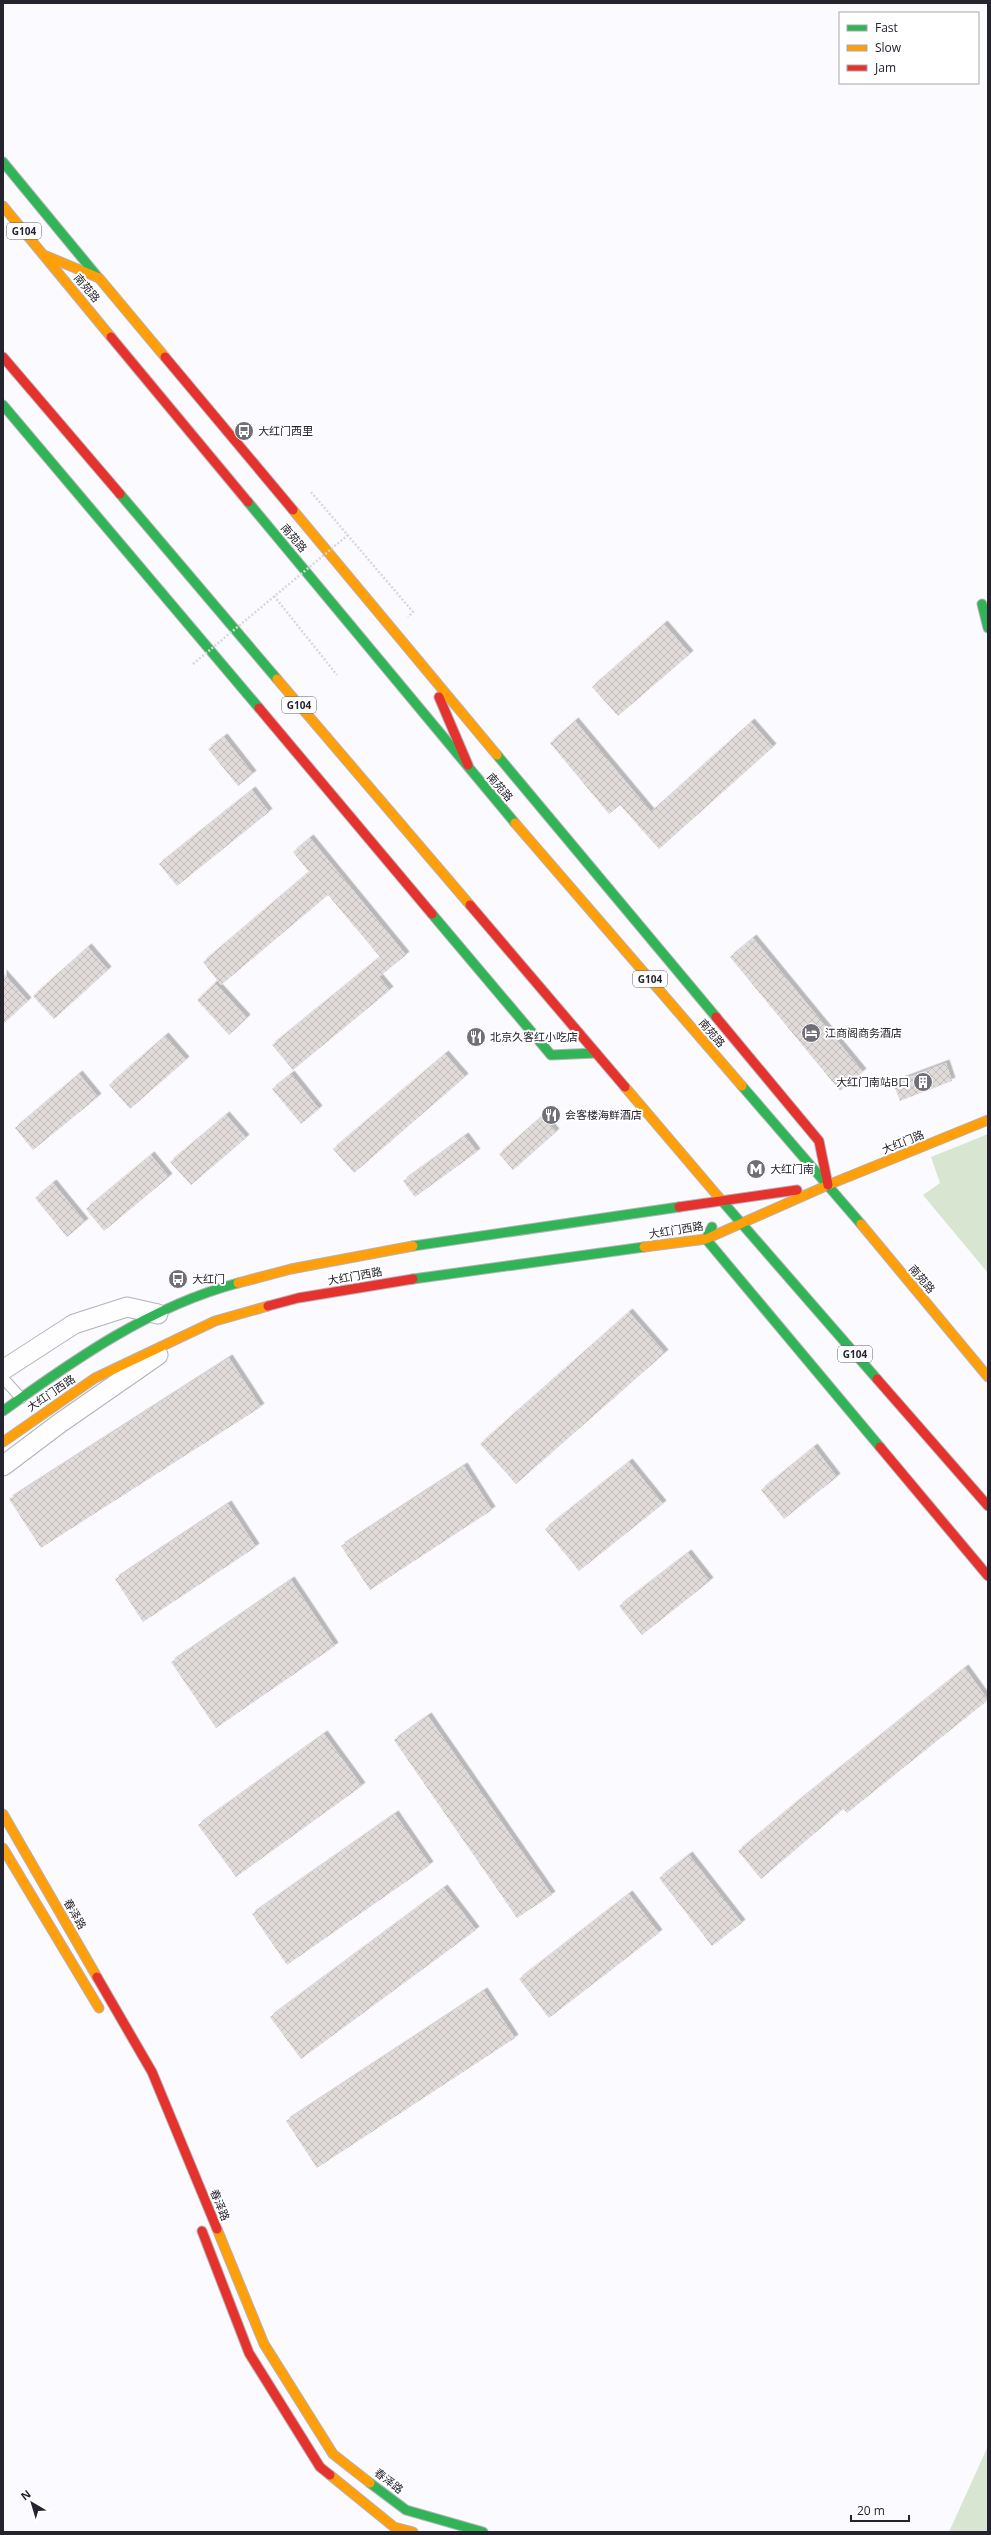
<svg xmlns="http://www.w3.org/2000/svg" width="991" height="2535" viewBox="0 0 991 2535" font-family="'Open Sans','Noto Sans SC',sans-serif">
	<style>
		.green { fill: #d7e5d1 }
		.building { fill: url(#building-cross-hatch); filter: url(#shadow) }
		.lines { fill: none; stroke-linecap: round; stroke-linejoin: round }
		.lane-casing { stroke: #b4b2ba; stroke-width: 12 }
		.street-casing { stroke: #b4b2ba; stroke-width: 21 }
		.fast-casing { stroke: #b4b2ba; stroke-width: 11 }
		.slow-casing { stroke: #b4b2ba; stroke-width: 11 }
		.jam-casing { stroke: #b4b2ba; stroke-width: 11 }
		.path { stroke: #d9d8da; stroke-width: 2.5; stroke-dasharray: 2 2; stroke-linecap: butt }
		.lane { stroke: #fefeff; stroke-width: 10 }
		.street { stroke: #fefeff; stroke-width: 19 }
		.fast { stroke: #30b455; stroke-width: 9 }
		.slow { stroke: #ff9f0a; stroke-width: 9 }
		.jam { stroke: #e5322d; stroke-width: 9 }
		.path-bridge { stroke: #d9d8da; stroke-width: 2.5; stroke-dasharray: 2 2; stroke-linecap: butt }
		.labels { text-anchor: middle; stroke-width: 4; stroke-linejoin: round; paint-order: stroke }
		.shield { fill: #fff; stroke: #66656d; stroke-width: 1 }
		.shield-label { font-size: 10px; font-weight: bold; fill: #25232e }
		.street-label { font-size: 11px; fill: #25232e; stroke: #fff }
		.poi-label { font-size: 11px; fill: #25232e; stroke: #fff; text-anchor: start }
	</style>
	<defs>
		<pattern id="building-cross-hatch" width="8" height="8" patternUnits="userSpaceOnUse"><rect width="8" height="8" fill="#e1dbda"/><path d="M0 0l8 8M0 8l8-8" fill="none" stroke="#c1bcbb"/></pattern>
		<filter id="shadow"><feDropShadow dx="3.5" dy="-3.5" stdDeviation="0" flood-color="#0004"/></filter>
	</defs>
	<rect width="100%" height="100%" fill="#fbfafe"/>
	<path class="green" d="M 988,1134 L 988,1273 L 923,1195 L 940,1183 L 931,1157 Z
		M 988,2446 L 988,2532 L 949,2532 Z"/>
	<path class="building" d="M 664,624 L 690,654 L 618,716 L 592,687 Z
		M 575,721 L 651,812 L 751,722 L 773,747 L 659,849 L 620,805 L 609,814 L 550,743 Z
		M 224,737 L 253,774 L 238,786 L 208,749 Z
		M 252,790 L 269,812 L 177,886 L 159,864 Z
		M 310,838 L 406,955 L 379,977 L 390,990 L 293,1070 L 272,1045 L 380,957 L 328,895 L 221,985 L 203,962 L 309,872 L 293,852 Z
		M 753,938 L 863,1072 L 840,1091 L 730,957 Z
		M 88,947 L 108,970 L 54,1019 L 33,996 Z
		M 3,973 L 28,1001 L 3,1024 Z
		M 215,983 L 247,1018 L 229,1035 L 197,1000 Z
		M 165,1036 L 186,1060 L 130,1109 L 109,1085 Z
		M 445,1054 L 465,1077 L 354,1173 L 333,1149 Z
		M 946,1063 L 952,1081 L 900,1101 L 893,1083 Z
		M 79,1074 L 98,1097 L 33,1150 L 15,1128 Z
		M 291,1074 L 319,1109 L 301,1124 L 272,1089 Z
		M 226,1115 L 246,1138 L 191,1185 L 170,1162 Z
		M 542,1116 L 556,1132 L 513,1170 L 499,1154 Z
		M 465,1136 L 477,1152 L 415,1197 L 403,1181 Z
		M 151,1155 L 169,1177 L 104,1231 L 86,1209 Z
		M 53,1183 L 85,1222 L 67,1237 L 35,1198 Z
		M 629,1312 L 665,1353 L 516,1484 L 480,1444 Z
		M 229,1358 L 261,1407 L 41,1548 L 9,1499 Z
		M 814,1447 L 837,1477 L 784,1519 L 761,1490 Z
		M 629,1462 L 663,1504 L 579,1571 L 545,1529 Z
		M 464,1466 L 492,1510 L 370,1590 L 341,1546 Z
		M 228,1504 L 256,1547 L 143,1622 L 115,1579 Z
		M 688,1553 L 710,1581 L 642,1635 L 619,1606 Z
		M 291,1580 L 335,1646 L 216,1728 L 171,1662 Z
		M 965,1668 L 988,1700 L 847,1813 L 843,1809 L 761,1879 L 738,1851 L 803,1797 Z
		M 428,1716 L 552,1895 L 517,1918 L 394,1740 Z
		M 324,1734 L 362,1786 L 236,1877 L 198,1825 Z
		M 395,1814 L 430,1865 L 287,1965 L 252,1914 Z
		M 689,1855 L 742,1923 L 712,1946 L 659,1878 Z
		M 444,1888 L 476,1930 L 301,2059 L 270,2017 Z
		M 629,1894 L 659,1933 L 549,2018 L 519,1979 Z
		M 484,1991 L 515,2038 L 317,2168 L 286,2121 Z"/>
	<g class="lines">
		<g class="lane-casing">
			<path id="lane" d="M 3,1378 L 21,1398"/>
		</g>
		<g class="street-casing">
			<path id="street" d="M 3,1370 L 74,1324 L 127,1307 L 158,1314
				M 3,1466 L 60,1423 L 158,1355"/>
		</g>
		<g class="fast-casing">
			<path id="fast" d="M 3,162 L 97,276
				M 3,405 L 259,708
				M 120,494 L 277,679
				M 248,502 L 515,823
				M 982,604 L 988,628
				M 497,755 L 716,1017
				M 432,914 L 551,1055 L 596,1053
				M 742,1086 L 861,1224
				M 722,1201 L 877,1379
				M 712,1227 L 706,1239 L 880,1447
				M 413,1246 L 679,1207
				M 413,1279 L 644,1247
				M 3,1411 C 75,1359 151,1306 238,1283
				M 370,2483 L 406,2510 L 483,2532"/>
		</g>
		<g class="slow-casing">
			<path id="slow" d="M 3,206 L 111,337
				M 44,255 L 99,278 L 165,357
				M 293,510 L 497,755
				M 277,679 L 470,905
				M 515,823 L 742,1086
				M 625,1087 L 722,1201
				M 861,1224 L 988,1377
				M 644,1247 L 706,1239 L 828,1185 L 988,1120
				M 238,1283 L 291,1269 L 413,1246
				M 3,1442 L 95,1378 L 215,1321 L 268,1306
				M 3,1814 L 97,1977
				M 3,1848 L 99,2008
				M 217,2229 L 264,2344 L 333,2454 L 370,2483
				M 330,2475 L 394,2527 L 413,2532"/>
		</g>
		<g class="jam-casing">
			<path id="jam" d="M 111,337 L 248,502
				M 3,357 L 120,494
				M 165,357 L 293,510
				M 439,697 L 468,765
				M 259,708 L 432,914
				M 470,905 L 625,1087
				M 716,1017 L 819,1141 L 828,1185
				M 679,1207 L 797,1190
				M 268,1306 L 298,1298 L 413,1279
				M 877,1379 L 988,1506
				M 880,1447 L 988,1576
				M 97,1977 L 152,2072 L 217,2229
				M 202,2231 L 249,2353 L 320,2467 L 330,2475"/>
		</g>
		<path class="path" d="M 311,492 L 413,612 L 408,617
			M 274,596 L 337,675"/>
		<use href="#lane" class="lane"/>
		<use href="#street" class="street"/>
		<use href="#fast" class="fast"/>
		<use href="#slow" class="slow"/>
		<use href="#jam" class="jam"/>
		<path class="path-bridge" d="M 193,664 L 348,535"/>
	</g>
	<defs>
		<g id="bus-disc" transform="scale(1)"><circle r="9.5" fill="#706e77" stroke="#fff"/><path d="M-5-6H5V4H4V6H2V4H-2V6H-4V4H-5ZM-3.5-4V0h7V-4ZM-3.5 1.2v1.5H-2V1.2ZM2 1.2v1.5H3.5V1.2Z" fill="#fff"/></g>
		<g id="hotel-disc" transform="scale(1)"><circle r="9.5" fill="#706e77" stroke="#fff"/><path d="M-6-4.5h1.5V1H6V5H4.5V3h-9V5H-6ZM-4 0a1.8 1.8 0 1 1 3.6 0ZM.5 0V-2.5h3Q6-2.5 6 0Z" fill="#fff"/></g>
		<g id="restaurant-disc" transform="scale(1)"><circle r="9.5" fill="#706e77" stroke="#fff"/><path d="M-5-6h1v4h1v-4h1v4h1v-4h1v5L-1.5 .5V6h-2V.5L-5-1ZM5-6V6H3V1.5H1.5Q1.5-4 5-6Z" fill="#fff"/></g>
		<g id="building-disc" transform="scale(1)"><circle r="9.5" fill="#706e77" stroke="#fff"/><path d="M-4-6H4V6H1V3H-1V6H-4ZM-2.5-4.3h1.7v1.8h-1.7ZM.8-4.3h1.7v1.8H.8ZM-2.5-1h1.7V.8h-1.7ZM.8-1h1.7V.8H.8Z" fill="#fff"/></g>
		<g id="metro-disc" transform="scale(1)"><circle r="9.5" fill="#706e77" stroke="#fff"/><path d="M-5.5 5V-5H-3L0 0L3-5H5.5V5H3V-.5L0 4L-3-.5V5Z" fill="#fff"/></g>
	</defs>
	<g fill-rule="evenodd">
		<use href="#bus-disc" x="244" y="431"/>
		<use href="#hotel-disc" x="811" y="1033"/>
		<use href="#restaurant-disc" x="476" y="1037"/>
		<use href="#building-disc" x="923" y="1082"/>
		<use href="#restaurant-disc" x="551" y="1115"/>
		<use href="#metro-disc" x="756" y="1169"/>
		<use href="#bus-disc" x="178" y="1279"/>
	</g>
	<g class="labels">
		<g class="shield">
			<rect x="7" y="223" width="34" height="16" rx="3"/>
			<rect x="282" y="697" width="34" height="16" rx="3"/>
			<rect x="633" y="971" width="34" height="16" rx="3"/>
			<rect x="838" y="1346" width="34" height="16" rx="3"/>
		</g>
		<g class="shield-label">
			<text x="24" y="235">G104</text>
			<text x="299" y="709">G104</text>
			<text x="650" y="983">G104</text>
			<text x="855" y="1358">G104</text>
		</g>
		<g class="street-label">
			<text transform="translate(87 288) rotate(50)" y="4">南苑路</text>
			<text transform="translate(294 538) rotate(50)" y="4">南苑路</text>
			<text transform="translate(500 787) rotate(49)" y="4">南苑路</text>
			<text transform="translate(712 1033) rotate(49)" y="4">南苑路</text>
			<text transform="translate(903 1142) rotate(-22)" y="4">大红门路</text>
			<text transform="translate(676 1230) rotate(-9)" y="4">大红门西路</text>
			<text transform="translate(355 1276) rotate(-10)" y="4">大红门西路</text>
			<text transform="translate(922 1279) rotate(50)" y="4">南苑路</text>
			<text transform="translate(51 1393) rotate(-34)" y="4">大红门西路</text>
			<text transform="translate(75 1914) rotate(60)" y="4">春泽路</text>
			<text transform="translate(220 2205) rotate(68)" y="4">春泽路</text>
			<text transform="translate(389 2481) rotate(38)" y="4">春泽路</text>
		</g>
		<g class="poi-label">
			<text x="258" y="435">大红门西里</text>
			<text x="825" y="1037">江商阁商务酒店</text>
			<text x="490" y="1041">北京久客红小吃店</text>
			<text x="909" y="1086" text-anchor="end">大红门南站B口</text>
			<text x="565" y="1119">会客楼海鲜酒店</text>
			<text x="770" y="1173">大红门南</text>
			<text x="192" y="1283">大红门</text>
		</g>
	</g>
	<rect width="991" height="2535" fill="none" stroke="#25232e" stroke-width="8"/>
	<rect x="839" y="12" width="140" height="72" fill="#ffffff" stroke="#a8a7ab"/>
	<rect x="847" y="25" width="20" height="6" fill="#30b455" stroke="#a8a7ab"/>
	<text x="875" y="32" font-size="12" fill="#25232e">Fast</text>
	<rect x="847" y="45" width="20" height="6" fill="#ff9f0a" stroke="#a8a7ab"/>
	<text x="875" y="52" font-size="12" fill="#25232e">Slow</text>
	<rect x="847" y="65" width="20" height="6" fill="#e5322d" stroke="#a8a7ab"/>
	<text x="875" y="72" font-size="12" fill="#25232e">Jam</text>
	<g transform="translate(32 2503) rotate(322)" stroke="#ffffff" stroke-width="3" paint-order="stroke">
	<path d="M0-3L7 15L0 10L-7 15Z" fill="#25232e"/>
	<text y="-6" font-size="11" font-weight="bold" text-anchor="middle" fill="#25232e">N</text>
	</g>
	<path d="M851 2515v6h58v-6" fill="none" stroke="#25232e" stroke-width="2"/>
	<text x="857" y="2515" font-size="12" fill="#25232e" stroke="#ffffff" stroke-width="3" paint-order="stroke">20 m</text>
</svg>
